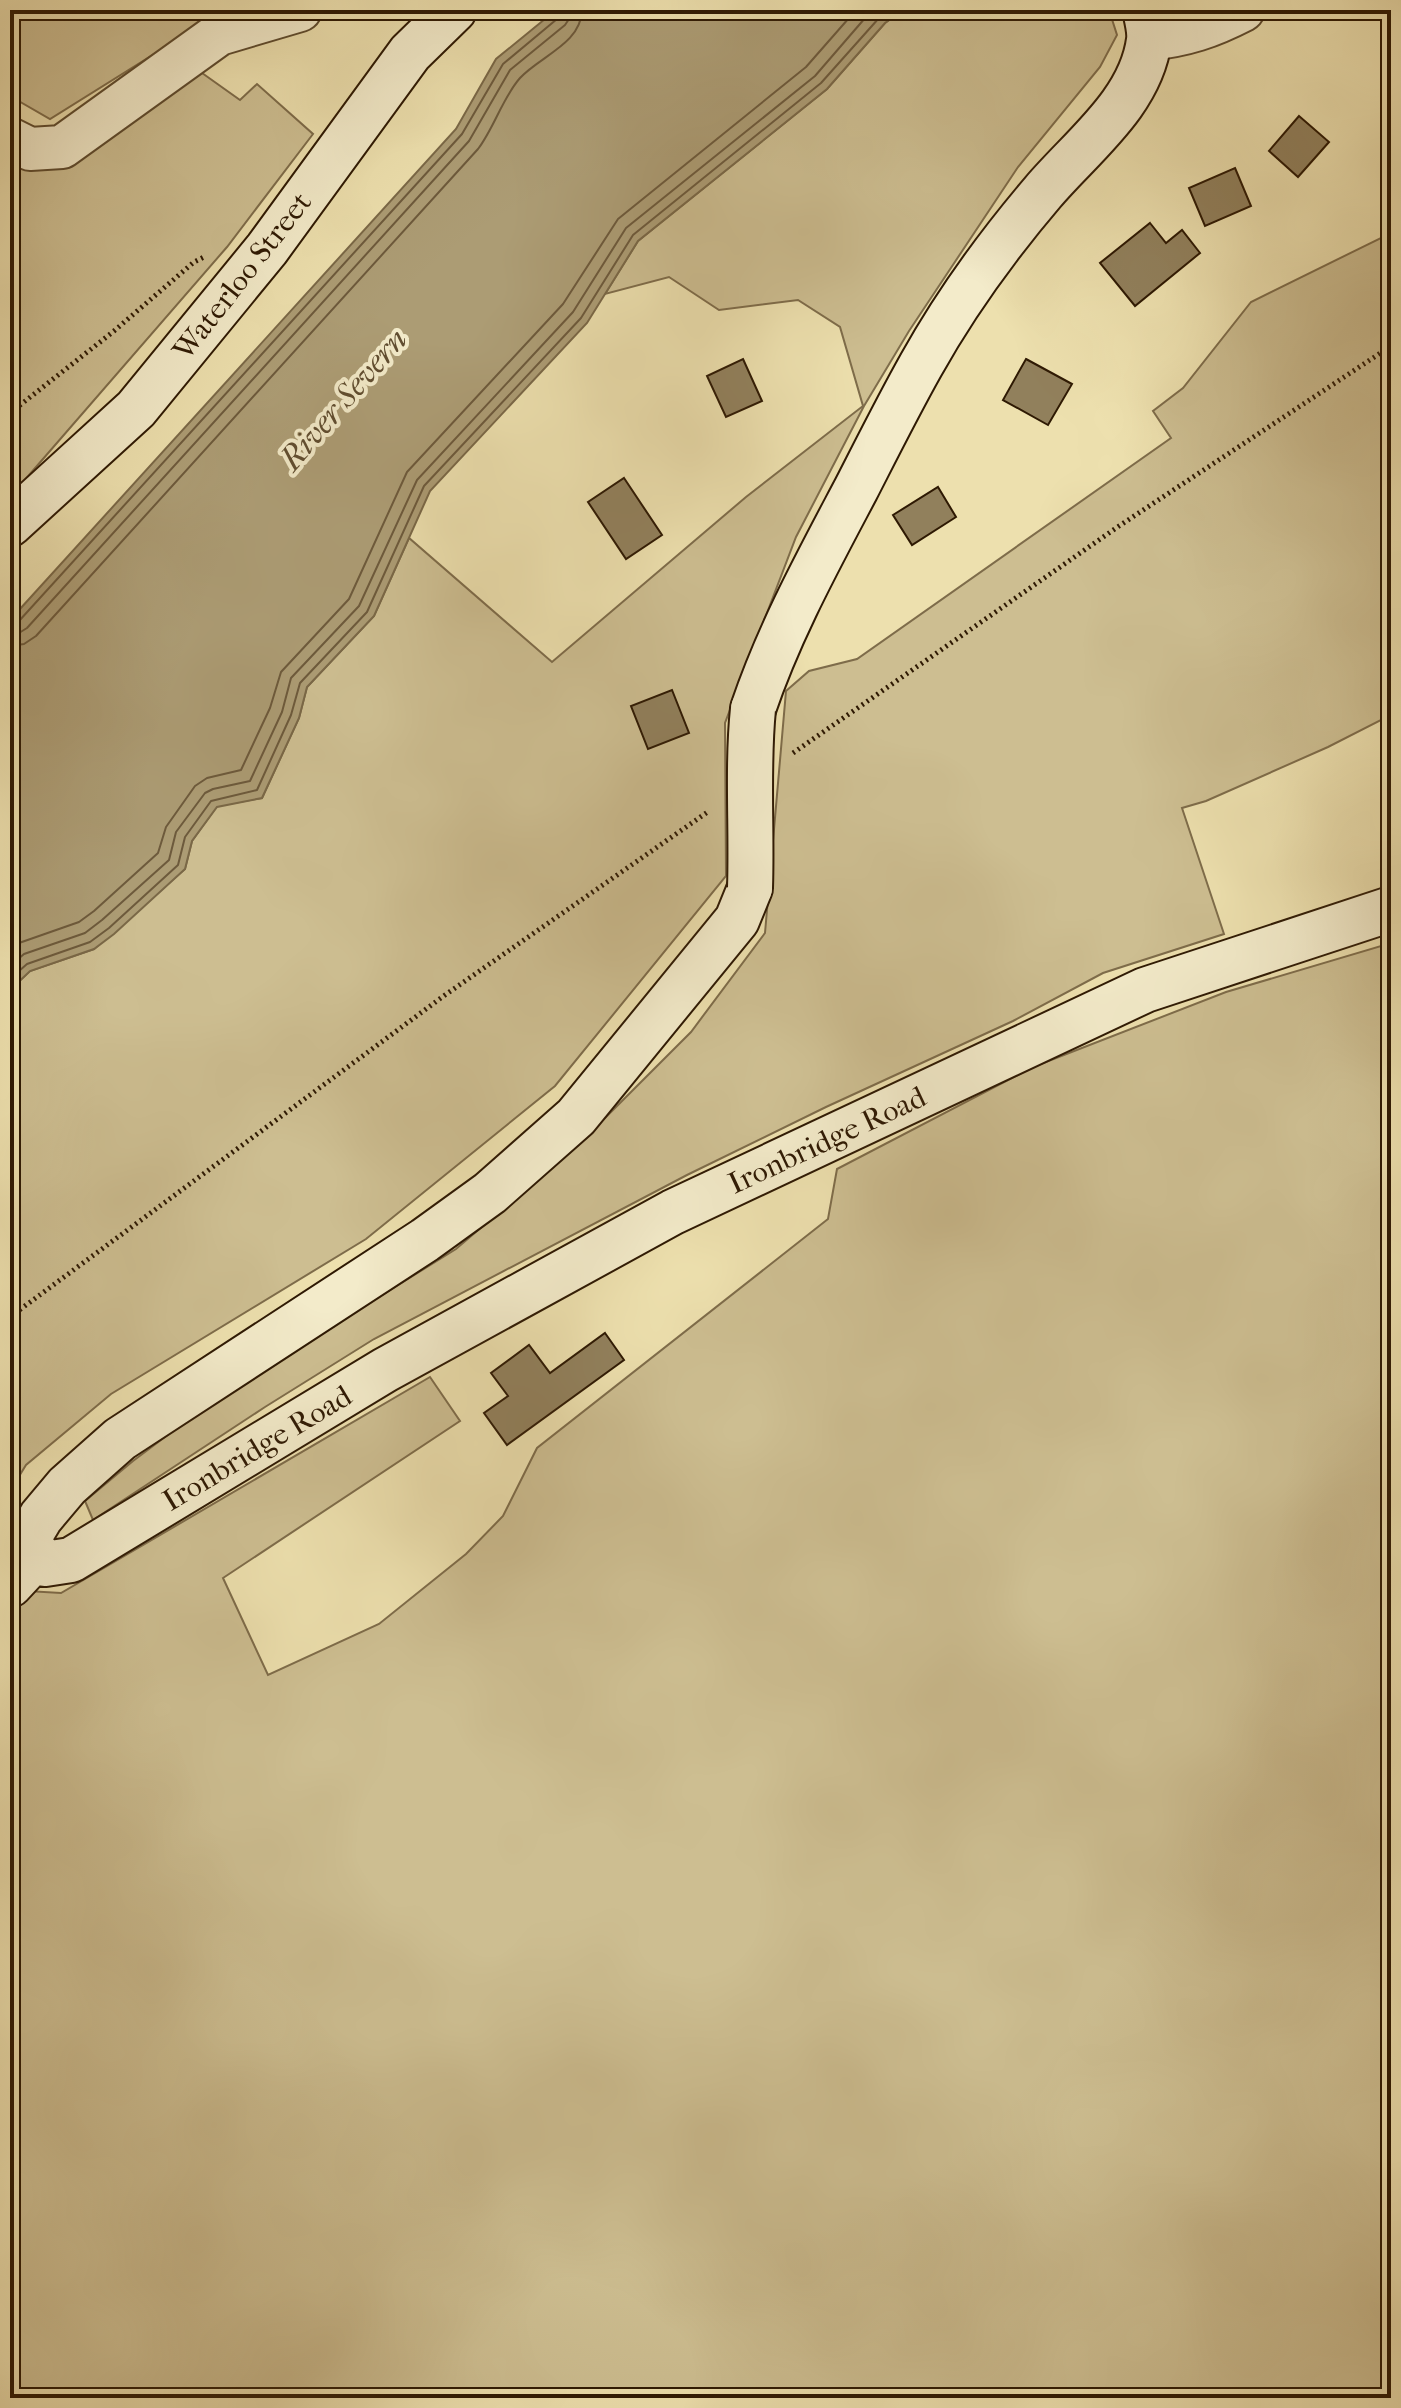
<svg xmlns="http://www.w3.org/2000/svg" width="1401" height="2408" viewBox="0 0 1401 2408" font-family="'IM FELL French Canon',serif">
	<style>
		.green { fill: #cdbe91; stroke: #7e6c4a; stroke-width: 2 }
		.water { fill: #ac9c74; stroke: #7a6847; stroke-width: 2 }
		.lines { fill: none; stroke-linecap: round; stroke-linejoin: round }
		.shore { stroke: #6d5a3c; stroke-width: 2 }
		.building { fill: #91805c; stroke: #2e1903; stroke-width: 2 }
		.street-casing { stroke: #5e4b2e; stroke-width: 46 }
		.secondary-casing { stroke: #2e1903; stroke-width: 48 }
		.path { stroke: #2e1903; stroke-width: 5; stroke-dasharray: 2 4; stroke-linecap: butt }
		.street { stroke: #f3ebca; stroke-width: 42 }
		.secondary { stroke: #f3ebca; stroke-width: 44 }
		.secondary-bridge-casing { stroke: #2e1903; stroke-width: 48; stroke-linecap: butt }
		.secondary-bridge { stroke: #f3ebca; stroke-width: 44 }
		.labels { text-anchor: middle; stroke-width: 8; stroke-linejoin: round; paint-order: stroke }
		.street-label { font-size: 30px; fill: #2e1903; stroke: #f3ebca }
		.water-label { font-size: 32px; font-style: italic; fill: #604d30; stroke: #f3ebca }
	</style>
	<rect width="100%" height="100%" fill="#ede0ae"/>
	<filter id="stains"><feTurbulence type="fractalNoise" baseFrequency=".0025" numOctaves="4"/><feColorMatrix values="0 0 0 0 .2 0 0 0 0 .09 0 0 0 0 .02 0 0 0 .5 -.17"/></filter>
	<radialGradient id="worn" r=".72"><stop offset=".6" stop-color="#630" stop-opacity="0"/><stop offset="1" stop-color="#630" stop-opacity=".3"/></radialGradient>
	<path class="green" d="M 10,10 L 223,10 L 223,11 L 50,119 L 10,96 Z
		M 903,10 L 1109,10 L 1117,35 L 1100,67 L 1018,167 L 909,331 L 864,406 L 796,537 L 725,723 L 726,876 L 555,1086 L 366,1239 L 111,1394 L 26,1465 L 10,1491 L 10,990 L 30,971 L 94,949 L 185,869 L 192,841 L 217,806 L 262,798 L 299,718 L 307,687 L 374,616 L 409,538 L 552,662 L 746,497 L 863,406 L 840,327 L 798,300 L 719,310 L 669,277 L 605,294 L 638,241 L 827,89 L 885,23 Z
		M 195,68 L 240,100 L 257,84 L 313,134 L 227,247 L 10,497 L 10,178 L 19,166 Z
		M 1391,233 L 1391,715 L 1328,747 L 1206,801 L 1182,808 L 1224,934 L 1103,973 L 1013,1021 L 826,1107 L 687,1175 L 374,1339 L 265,1407 L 93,1520 L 85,1501 L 133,1461 L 221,1395 L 456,1249 L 577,1146 L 691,1032 L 765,933 L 786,691 L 809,671 L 857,659 L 1171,438 L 1153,411 L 1183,388 L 1251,302 Z
		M 1391,943 L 1391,2398 L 10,2398 L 10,1590 L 61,1593 L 430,1377 L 460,1421 L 223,1578 L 268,1675 L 379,1624 L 466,1554 L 503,1516 L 537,1448 L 828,1219 L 837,1169 L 1033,1067 L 1226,992 Z"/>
	<path class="water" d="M 556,10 L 903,10 L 885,23 L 827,89 L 638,241 L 587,323 L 430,491 L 374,616 L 307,687 L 299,718 L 262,798 L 217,807 L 192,841 L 185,869 L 114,934 L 94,949 L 30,971 L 10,990 L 10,620 L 456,129 L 496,59 Z"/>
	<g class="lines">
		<path class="shore" d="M 10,624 L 19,621 L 462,134 L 503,64 L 557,19 L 560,10
			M 10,634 L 19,633 L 27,628 L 469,141 L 510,70 L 565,25 L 569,19 L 570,10
			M 10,646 L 24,644 L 36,636 L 478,149 C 494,128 503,97 520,78 C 540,56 581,44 582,10
			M 10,949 L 19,943 L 79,922 L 94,911 L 158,853 L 166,827 L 195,786 L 207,778 L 241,770 L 270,708 L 281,672 L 349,599 L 407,472 L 563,304 L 618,219 L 806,67 L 856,10
			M 10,966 L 24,954 L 85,933 L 102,920 L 169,860 L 176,832 L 205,793 L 213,789 L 250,781 L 282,712 L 291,678 L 359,606 L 417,480 L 573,312 L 626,228 L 815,76 L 872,10
			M 10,979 L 27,964 L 90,942 L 109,928 L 178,865 L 185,837 L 211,801 L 257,790 L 291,715 L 300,683 L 367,612 L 424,486 L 581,318 L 633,235 L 821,83 L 879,18 L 889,10"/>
	</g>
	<path class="building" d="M 1299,116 L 1329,142 L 1298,177 L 1269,151 Z
		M 1235,168 L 1251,206 L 1205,226 L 1189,188 Z
		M 1150,223 L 1166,243 L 1182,230 L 1200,253 L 1135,306 L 1100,263 Z
		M 743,359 L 762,401 L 726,417 L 707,376 Z
		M 1026,359 L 1072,384 L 1048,425 L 1003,400 Z
		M 624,478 L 662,535 L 626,559 L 588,502 Z
		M 938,487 L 956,517 L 912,545 L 893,515 Z
		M 672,690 L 689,733 L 648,749 L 631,706 Z
		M 605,1333 L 624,1360 L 507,1445 L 484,1413 L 508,1396 L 491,1373 L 529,1345 L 550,1373 Z"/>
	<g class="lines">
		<g class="street-casing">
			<path id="street" d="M 1149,39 C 1186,35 1210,27 1243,10
				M 10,139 L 30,149 L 62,147 L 219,34 L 300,10"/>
		</g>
		<g class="secondary-casing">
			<path id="secondary" d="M 10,524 L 136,409 L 267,249 L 410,53 L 454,10
				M 753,709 C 779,632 818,561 856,489 C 877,448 898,406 921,365 C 955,304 997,246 1043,192 C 1081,147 1141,103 1149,40 C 1150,31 1147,19 1145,10
				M 750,888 L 737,920 L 576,1117 L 490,1193 L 425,1240 L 120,1439 L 67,1486 L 41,1517 L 32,1532 L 31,1543 L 37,1556 L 45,1564 L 71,1560 L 385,1370 L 673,1212 L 1145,990 L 1391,909
				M 10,1585 L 37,1556"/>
		</g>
		<path class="path" d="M 10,413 L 114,331 L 194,262 L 204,257
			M 793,753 L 1119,526 L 1391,346
			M 10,1317 L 445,995 L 709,811"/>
		<use href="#street" class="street"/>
		<use href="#secondary" class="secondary"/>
		<g class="secondary-bridge-casing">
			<path id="secondary-bridge" d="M 750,888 C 752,828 747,768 753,709"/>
		</g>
		<use href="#secondary-bridge" class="secondary-bridge"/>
	</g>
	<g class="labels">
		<g class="street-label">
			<text transform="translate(242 276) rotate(-52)" y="10">Waterloo Street</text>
			<text transform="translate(827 1140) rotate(-25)" y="10">Ironbridge Road</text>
			<text transform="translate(257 1448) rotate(-31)" y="10">Ironbridge Road</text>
		</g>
		<g class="water-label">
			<text transform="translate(343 399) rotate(-49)" y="11">River Severn</text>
		</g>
	</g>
	<rect width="1401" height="2408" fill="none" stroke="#ede0ae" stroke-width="40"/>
	<rect x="12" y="12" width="1377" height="2384" fill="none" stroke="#2e1903" stroke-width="4"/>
	<rect x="20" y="20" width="1361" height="2368" fill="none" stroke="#2e1903" stroke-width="2"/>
	<rect width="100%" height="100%" filter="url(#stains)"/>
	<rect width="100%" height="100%" fill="url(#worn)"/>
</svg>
